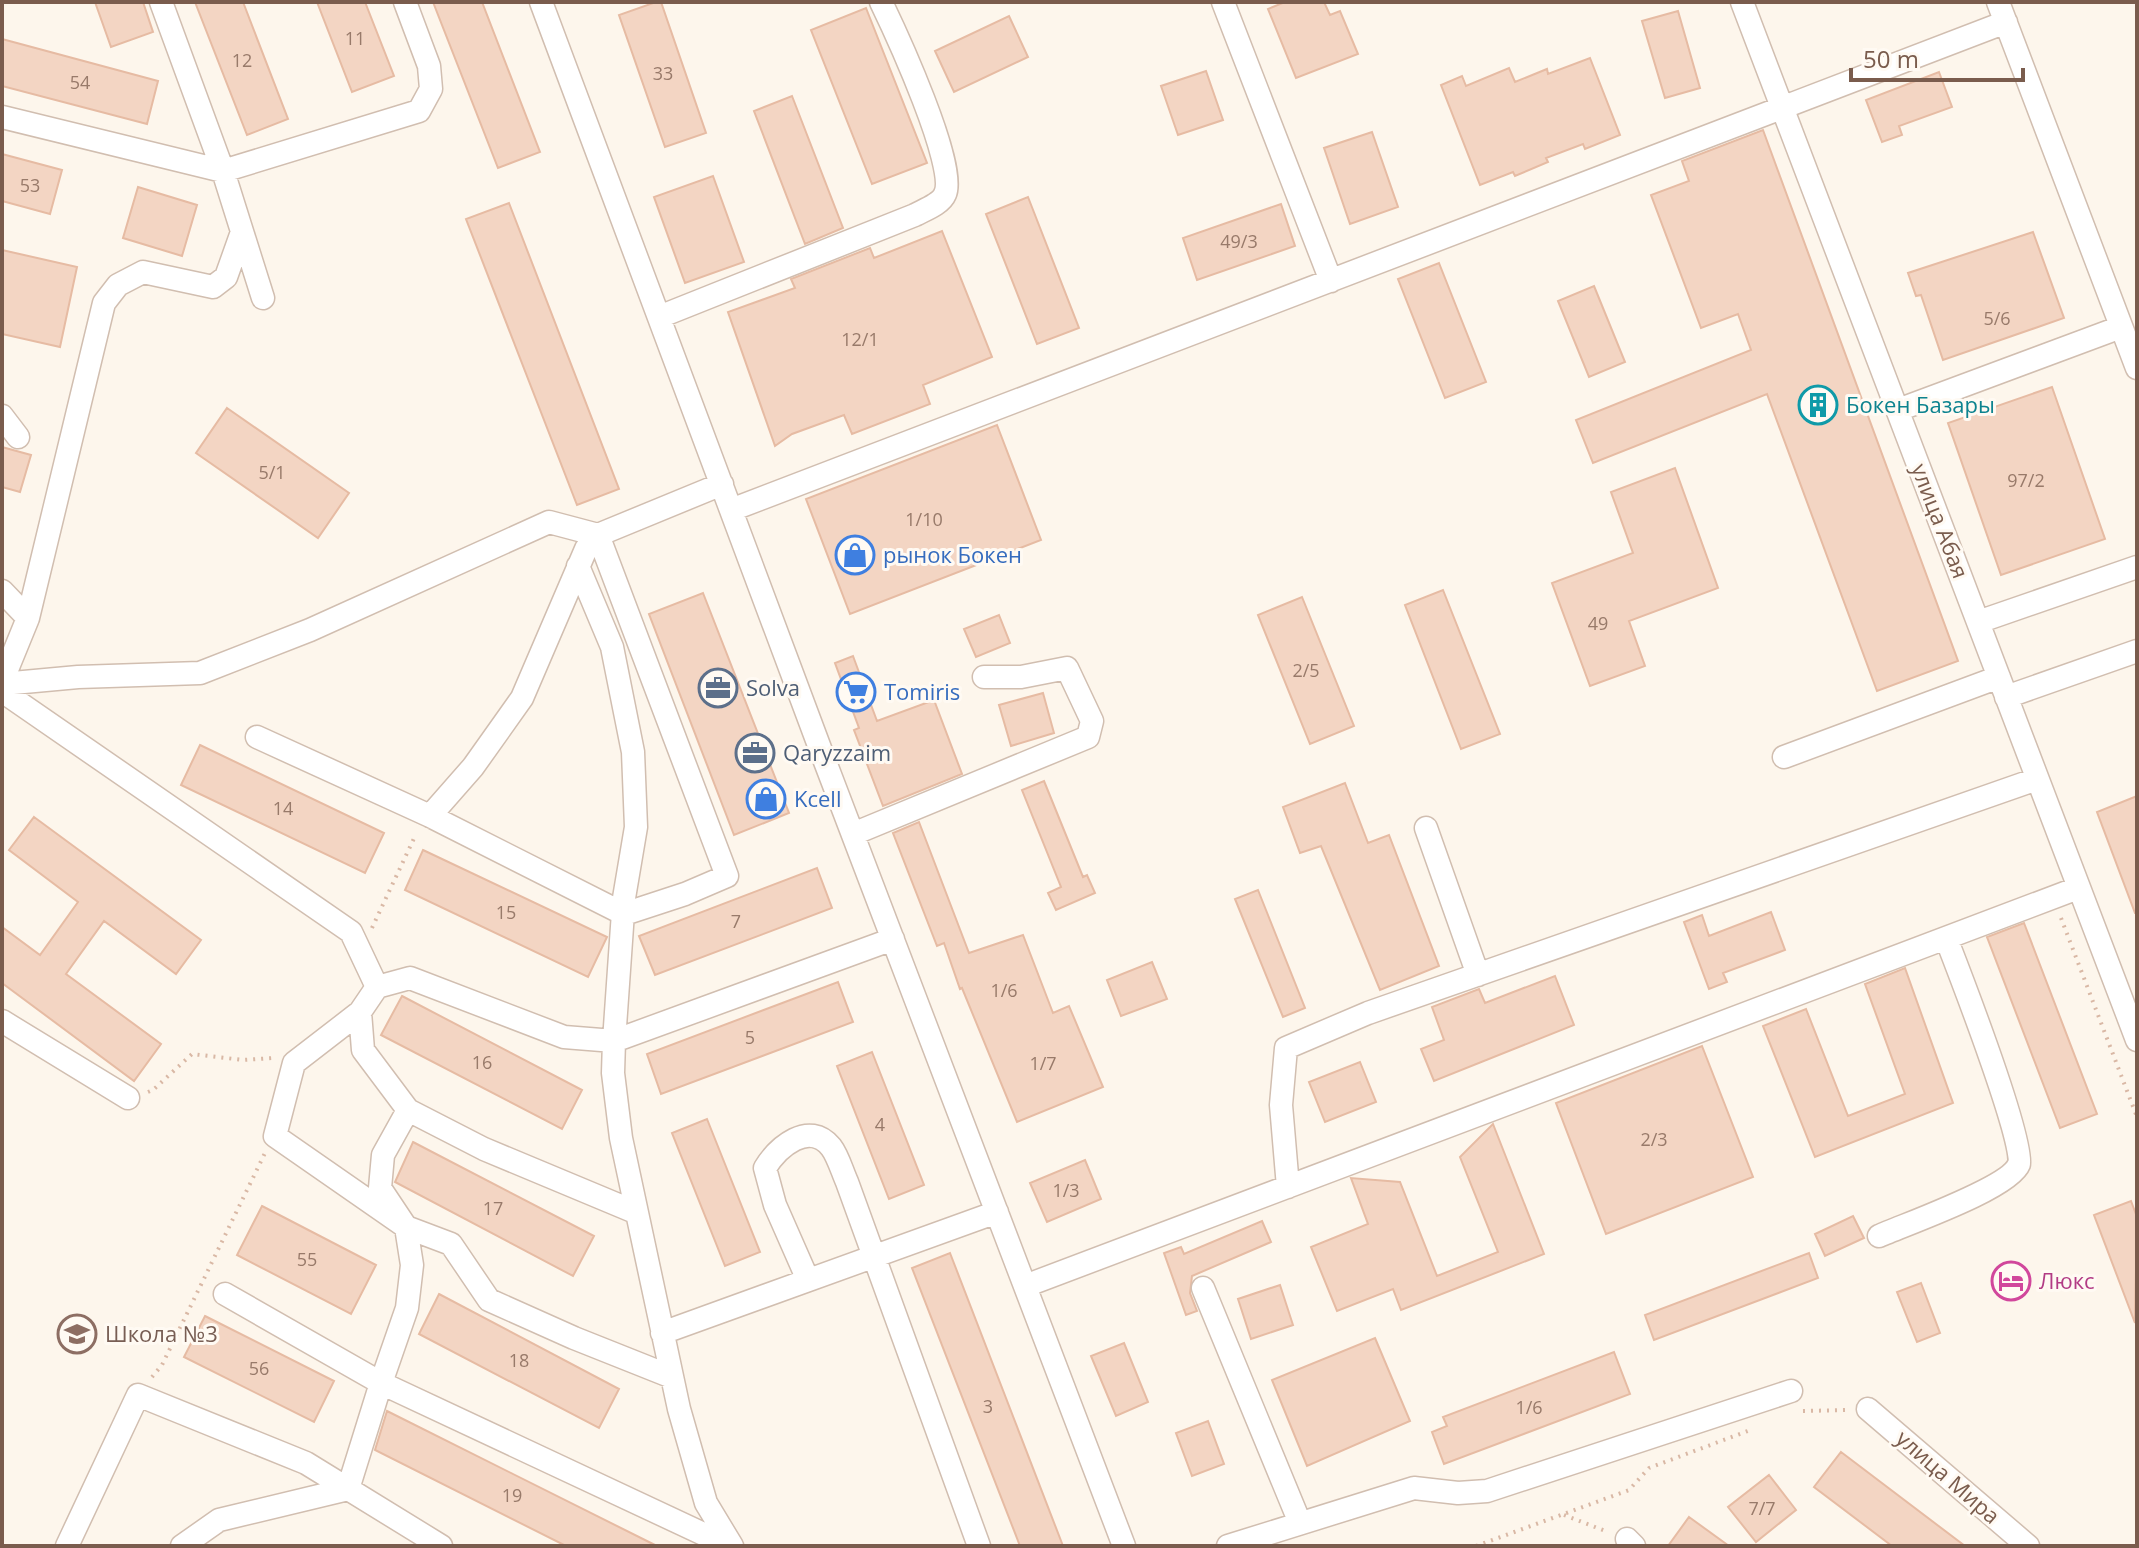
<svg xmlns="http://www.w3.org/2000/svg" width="2139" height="1548" viewBox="0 0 2139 1548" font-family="'Open Sans',sans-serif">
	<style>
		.building { fill: #f3d5c3; stroke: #e6bba3; stroke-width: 2 }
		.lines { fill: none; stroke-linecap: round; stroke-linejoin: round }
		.minor-casing { stroke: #d1beb0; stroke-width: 25 }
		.path { stroke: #d9b8a5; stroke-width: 4; stroke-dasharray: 2 6; stroke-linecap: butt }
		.minor { stroke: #fff; stroke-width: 22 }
		.labels { text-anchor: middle; stroke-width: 6; stroke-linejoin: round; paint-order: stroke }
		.number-label { font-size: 18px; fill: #987a6a }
		.culture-label { font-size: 22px; fill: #0d838f; stroke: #fffaf3; text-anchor: start }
		.street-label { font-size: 22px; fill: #7a5c4d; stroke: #fffaf3 }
		.shop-label { font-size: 22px; fill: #366cbe; stroke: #fffaf3; text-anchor: start }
		.service-label { font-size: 22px; fill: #4e5e75; stroke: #fffaf3; text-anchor: start }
		.hotel-label { font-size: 22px; fill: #b23c85; stroke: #fffaf3; text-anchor: start }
		.education-label { font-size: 22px; fill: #785e54; stroke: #fffaf3; text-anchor: start }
	</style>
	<rect width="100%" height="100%" fill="#fdf6ec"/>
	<path class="building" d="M 95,2 L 143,2 L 153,32 L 111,47 Z
		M 195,2 L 243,2 L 288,119 L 247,135 Z
		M 317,2 L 365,2 L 394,76 L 352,92 Z
		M 433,2 L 482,2 L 540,152 L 498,168 Z
		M 656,2 L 661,2 L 706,133 L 665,147 L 619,15 Z
		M 1285,2 L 1324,2 L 1330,15 L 1340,11 L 1358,54 L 1296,78 L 1268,9 Z
		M 866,8 L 927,163 L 872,184 L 811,30 Z
		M 1678,11 L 1700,88 L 1665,98 L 1642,21 Z
		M 1009,16 L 1028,57 L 954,92 L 935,51 Z
		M 2,39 L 158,81 L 147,124 L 2,86 Z
		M 1590,58 L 1620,135 L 1585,149 L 1583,144 L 1546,158 L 1548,162 L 1515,176 L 1513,172 L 1480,185 L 1441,85 L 1462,76 L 1466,86 L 1509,68 L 1515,82 L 1547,69 L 1548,74 Z
		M 1206,71 L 1223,120 L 1178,135 L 1161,86 Z
		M 1939,72 L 1952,107 L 1899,126 L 1902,135 L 1882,142 L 1866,100 Z
		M 792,96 L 843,228 L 805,244 L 754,111 Z
		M 1763,130 L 1958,661 L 1877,691 L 1767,394 L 1593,463 L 1576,420 L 1751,350 L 1738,314 L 1701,328 L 1651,195 L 1689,181 L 1682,161 Z
		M 1372,132 L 1398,207 L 1350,224 L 1324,148 Z
		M 2,154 L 62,170 L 50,214 L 2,201 Z
		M 713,176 L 744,262 L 685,283 L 654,197 Z
		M 138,187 L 197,205 L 182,256 L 123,238 Z
		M 1028,197 L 1079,328 L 1037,344 L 986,214 Z
		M 509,203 L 619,489 L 577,505 L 466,219 Z
		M 1281,204 L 1295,246 L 1197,280 L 1183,238 Z
		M 942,231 L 992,357 L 923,385 L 930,404 L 852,434 L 844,415 L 792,434 L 775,446 L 728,312 L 795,288 L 791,279 L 870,248 L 874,258 Z
		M 2033,232 L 2064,318 L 1943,360 L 1921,295 L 1916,296 L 1908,273 Z
		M 2,250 L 77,267 L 60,347 L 2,334 Z
		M 1439,263 L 1486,382 L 1445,398 L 1398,279 Z
		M 1594,286 L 1625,362 L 1589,377 L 1558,301 Z
		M 2052,387 L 2105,539 L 2001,575 L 1948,423 Z
		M 227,408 L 349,493 L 318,538 L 196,453 Z
		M 997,425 L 1041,540 L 850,614 L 806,499 Z
		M 2,447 L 31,455 L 20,492 L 2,487 Z
		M 1675,468 L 1718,588 L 1629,621 L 1645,666 L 1590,686 L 1552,583 L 1633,553 L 1611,492 Z
		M 1443,590 L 1500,734 L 1461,749 L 1405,605 Z
		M 703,593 L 789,813 L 734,835 L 649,614 Z
		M 1302,597 L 1354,726 L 1310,744 L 1258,615 Z
		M 999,615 L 1010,643 L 976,657 L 964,629 Z
		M 853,656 L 877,721 L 934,700 L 962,774 L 883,806 L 854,730 L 859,728 L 835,663 Z
		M 1043,693 L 1054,733 L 1011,746 L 999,705 Z
		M 200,745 L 384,833 L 365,873 L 181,785 Z
		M 1044,781 L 1083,877 L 1087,875 L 1095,893 L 1056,910 L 1048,893 L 1061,887 L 1022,790 Z
		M 1345,783 L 1368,843 L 1389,835 L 1439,966 L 1380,990 L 1321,846 L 1300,853 L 1283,807 Z
		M 2137,796 L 2137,913 L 2135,913 L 2097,812 Z
		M 34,817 L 201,940 L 176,974 L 104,921 L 66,974 L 161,1044 L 134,1081 L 2,983 L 2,927 L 40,955 L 78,902 L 9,850 Z
		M 919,822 L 969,953 L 1023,935 L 1053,1013 L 1069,1006 L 1103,1087 L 1017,1122 L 962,988 L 960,989 L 944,943 L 937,946 L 893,833 Z
		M 423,850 L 607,937 L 588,977 L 405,890 Z
		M 817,868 L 832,908 L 655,975 L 639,936 Z
		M 1258,890 L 1305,1008 L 1283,1017 L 1235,899 Z
		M 1771,912 L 1785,950 L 1723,973 L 1727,982 L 1709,989 L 1684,922 L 1702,915 L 1709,936 Z
		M 2024,923 L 2097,1114 L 2060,1128 L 1987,937 Z
		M 1152,962 L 1167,999 L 1121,1016 L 1107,980 Z
		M 1905,968 L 1953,1103 L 1815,1157 L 1763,1026 L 1806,1009 L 1848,1116 L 1905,1094 L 1865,984 Z
		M 1555,976 L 1574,1025 L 1434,1081 L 1421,1049 L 1444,1040 L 1432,1007 L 1479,989 L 1485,1003 Z
		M 838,982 L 853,1022 L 661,1094 L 647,1054 Z
		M 402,996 L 582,1090 L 562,1129 L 381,1035 Z
		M 1702,1046 L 1753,1177 L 1606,1234 L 1556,1103 Z
		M 872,1052 L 924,1185 L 889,1199 L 837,1066 Z
		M 1360,1062 L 1376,1102 L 1325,1122 L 1309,1082 Z
		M 707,1119 L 760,1252 L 725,1266 L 672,1133 Z
		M 1493,1124 L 1544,1254 L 1401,1310 L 1393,1289 L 1337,1311 L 1311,1247 L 1368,1224 L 1351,1178 L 1400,1182 L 1437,1276 L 1498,1252 L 1460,1157 Z
		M 413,1142 L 594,1236 L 573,1276 L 395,1182 Z
		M 1085,1160 L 1101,1199 L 1047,1222 L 1030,1183 Z
		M 2131,1201 L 2137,1217 L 2135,1323 L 2094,1215 Z
		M 262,1206 L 376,1265 L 351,1314 L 237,1255 Z
		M 1853,1216 L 1864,1238 L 1825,1256 L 1815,1234 Z
		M 1262,1221 L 1271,1242 L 1192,1276 L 1190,1293 L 1197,1311 L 1186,1315 L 1164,1253 L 1181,1247 L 1184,1254 Z
		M 950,1253 L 1063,1546 L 1020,1546 L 912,1268 Z
		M 1809,1253 L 1818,1278 L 1654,1340 L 1645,1315 Z
		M 1921,1283 L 1940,1333 L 1917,1342 L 1897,1292 Z
		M 1280,1285 L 1293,1325 L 1251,1339 L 1238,1299 Z
		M 439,1294 L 619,1389 L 599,1428 L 419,1334 Z
		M 205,1316 L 334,1381 L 314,1422 L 184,1357 Z
		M 1375,1338 L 1410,1421 L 1307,1466 L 1272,1380 Z
		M 1124,1343 L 1148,1402 L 1116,1416 L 1091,1356 Z
		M 1614,1352 L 1630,1394 L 1444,1464 L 1432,1432 L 1447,1426 L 1443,1417 Z
		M 387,1411 L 657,1546 L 566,1546 L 375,1450 Z
		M 1208,1421 L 1224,1464 L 1192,1476 L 1176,1433 Z
		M 1841,1452 L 1965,1546 L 1892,1546 L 1814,1487 Z
		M 1769,1475 L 1796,1510 L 1756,1542 L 1728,1507 Z
		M 1689,1517 L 1729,1546 L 1668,1546 Z"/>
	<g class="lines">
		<g class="minor-casing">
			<path id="minor" d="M 161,2 L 223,171 L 263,298
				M 541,2 L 824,759 L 1124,1546
				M 1223,2 L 1331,281
				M 1742,2 L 2137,1040
				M 1998,2 L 2137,368
				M 2,117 L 223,171 L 419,111 L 431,89 L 429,66 L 405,2
				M 659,317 L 915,215 C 924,210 941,204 945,194 C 958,167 896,33 881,2
				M 1898,410 L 2121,327
				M 2,416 L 18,437
				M 731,510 L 2006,22
				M 578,566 L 612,647 L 633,752 L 636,827 L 624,898 L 614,1041 L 613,1073 L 621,1138 L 679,1409 L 706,1503 L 732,1546
				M 2,591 L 28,618
				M 1978,622 L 2137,567
				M 2,675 L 8,667 L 28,618 L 104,303 L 118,285 L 143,272 L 213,287 L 226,277 L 242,232
				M 2,684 L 78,677 L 200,673 L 310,630 L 549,522 L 598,535 L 727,876 L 685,894 L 624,914 L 430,816 L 257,737
				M 2,691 L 351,932 L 377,987
				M 2006,697 L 2137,651
				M 1784,757 L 1999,677
				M 430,816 L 473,767 L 522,698 L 586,549 L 598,535 L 722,484
				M 1426,828 L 1478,975
				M 853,834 L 1088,737 L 1092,721 L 1067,668 L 1021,677 L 984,677
				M 360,1012 L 294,1063 L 275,1136 L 406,1227 L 451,1244 L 489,1300 L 574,1338 L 672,1377
				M 2,1021 L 128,1098
				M 1288,1187 L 1281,1105 L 1286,1048 L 1368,1013 L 2037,779
				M 635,1212 L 484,1149 L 408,1110 L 363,1050 L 360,1012 L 377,987 L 410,978 L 564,1037 L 614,1041 L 893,939
				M 1879,1236 C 1906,1224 2010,1188 2019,1164 C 2026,1144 1958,969 1946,938
				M 808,1280 L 775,1205 L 765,1168 C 778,1147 809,1120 831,1147 C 838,1156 842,1171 847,1182 L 979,1546
				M 1025,1286 L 2078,888
				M 1203,1288 L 1300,1523
				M 225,1294 L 381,1383 L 407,1308 L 412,1265 L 406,1227 L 380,1188 L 383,1155 L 408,1110
				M 662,1333 L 997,1212
				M 1868,1409 L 2028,1546
				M 348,1489 L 381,1383 L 729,1546
				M 1627,1539 L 1634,1546
				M 67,1546 L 138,1395 L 306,1463 L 441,1546
				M 182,1546 L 219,1520 L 348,1489
				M 1228,1546 L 1414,1488 L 1458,1493 L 1487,1491 L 1791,1391"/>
		</g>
		<path class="path" d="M 2061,918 L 2137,1117
			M 372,928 L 416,834
			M 148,1092 L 153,1090 L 192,1054 L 243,1060 L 273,1058
			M 152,1377 L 162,1365 L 265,1153
			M 1803,1411 L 1846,1410
			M 1564,1515 L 1608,1532
			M 1476,1546 L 1629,1490 L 1649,1468 L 1753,1429"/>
		<use href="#minor" class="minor"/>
	</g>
	<defs>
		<g id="building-ring" transform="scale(2)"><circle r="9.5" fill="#fffaf3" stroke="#0f9aa8" stroke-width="1.5"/><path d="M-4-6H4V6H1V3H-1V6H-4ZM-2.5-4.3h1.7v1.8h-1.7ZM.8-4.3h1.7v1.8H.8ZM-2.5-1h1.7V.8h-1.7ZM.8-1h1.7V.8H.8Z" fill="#0f9aa8"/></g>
		<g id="shop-ring" transform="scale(2)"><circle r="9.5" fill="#fffaf3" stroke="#3f7fe0" stroke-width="1.5"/><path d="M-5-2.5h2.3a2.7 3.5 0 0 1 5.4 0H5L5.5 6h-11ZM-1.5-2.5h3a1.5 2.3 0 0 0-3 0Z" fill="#3f7fe0"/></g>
		<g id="office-ring" transform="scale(2)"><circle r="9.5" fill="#fffaf3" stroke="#5c6f8a" stroke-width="1.5"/><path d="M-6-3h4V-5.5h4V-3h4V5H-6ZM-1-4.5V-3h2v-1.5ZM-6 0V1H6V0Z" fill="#5c6f8a"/></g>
		<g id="supermarket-ring" transform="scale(2)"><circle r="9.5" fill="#fffaf3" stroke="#3f7fe0" stroke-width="1.5"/><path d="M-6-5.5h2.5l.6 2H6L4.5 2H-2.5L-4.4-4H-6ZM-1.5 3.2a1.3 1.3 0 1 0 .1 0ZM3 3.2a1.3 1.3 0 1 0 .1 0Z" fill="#3f7fe0"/></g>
		<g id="hotel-ring" transform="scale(2)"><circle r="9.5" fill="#fffaf3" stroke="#d1479c" stroke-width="1.5"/><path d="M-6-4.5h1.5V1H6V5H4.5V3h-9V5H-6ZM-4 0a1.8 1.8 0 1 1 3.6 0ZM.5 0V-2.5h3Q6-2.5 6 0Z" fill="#d1479c"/></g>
		<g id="school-ring" transform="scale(2)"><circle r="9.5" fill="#fffaf3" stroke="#8d6e63" stroke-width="1.5"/><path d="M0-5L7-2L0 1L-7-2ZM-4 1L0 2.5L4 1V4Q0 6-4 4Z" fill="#8d6e63"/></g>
	</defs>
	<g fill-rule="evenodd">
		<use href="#building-ring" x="1818" y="405"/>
		<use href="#shop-ring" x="855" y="555"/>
		<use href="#office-ring" x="718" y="688"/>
		<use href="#supermarket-ring" x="856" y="692"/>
		<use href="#office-ring" x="755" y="753"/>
		<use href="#shop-ring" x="766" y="799"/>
		<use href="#hotel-ring" x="2011" y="1281"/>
		<use href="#school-ring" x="77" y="1334"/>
	</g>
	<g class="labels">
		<g class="number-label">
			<text x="355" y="45">11</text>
			<text x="242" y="67">12</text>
			<text x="663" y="80">33</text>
			<text x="80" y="89">54</text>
			<text x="30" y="192">53</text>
			<text x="1239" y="248">49/3</text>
			<text x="1997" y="325">5/6</text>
			<text x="860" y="346">12/1</text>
			<text x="272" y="479">5/1</text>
			<text x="2026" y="487">97/2</text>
			<text x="924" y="526">1/10</text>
			<text x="1598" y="630">49</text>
			<text x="1306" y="677">2/5</text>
			<text x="283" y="815">14</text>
			<text x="506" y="919">15</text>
			<text x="736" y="928">7</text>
			<text x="1004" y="997">1/6</text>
			<text x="750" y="1044">5</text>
			<text x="482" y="1069">16</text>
			<text x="1043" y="1070">1/7</text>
			<text x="880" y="1131">4</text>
			<text x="1654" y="1146">2/3</text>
			<text x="1066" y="1197">1/3</text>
			<text x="493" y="1215">17</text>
			<text x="307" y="1266">55</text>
			<text x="519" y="1367">18</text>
			<text x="259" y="1375">56</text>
			<text x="988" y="1413">3</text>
			<text x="1529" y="1414">1/6</text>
			<text x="512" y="1502">19</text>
			<text x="1762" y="1515">7/7</text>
		</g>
		<g class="culture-label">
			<text x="1846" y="413">Бокен Базары</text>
		</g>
		<g class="street-label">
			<text transform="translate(1940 521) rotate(69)" y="8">улица Абая</text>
			<text transform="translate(1948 1477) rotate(41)" y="8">улица Мира</text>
		</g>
		<g class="shop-label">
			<text x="883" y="563">рынок Бокен</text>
			<text x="884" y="700">Tomiris</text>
			<text x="794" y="807">Kcell</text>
		</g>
		<g class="service-label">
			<text x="746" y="696">Solva</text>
			<text x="783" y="761">Qaryzzaim</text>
		</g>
		<g class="hotel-label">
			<text x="2039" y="1289">Люкс</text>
		</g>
		<g class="education-label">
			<text x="105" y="1342">Школа №3</text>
		</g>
	</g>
	<rect width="2139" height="1548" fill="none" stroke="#7a5c4d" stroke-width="8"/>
	<path d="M1851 68v12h172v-12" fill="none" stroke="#7a5c4d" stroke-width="4"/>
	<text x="1863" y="68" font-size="24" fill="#7a5c4d" stroke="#fffaf3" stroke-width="6" paint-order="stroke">50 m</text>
</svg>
